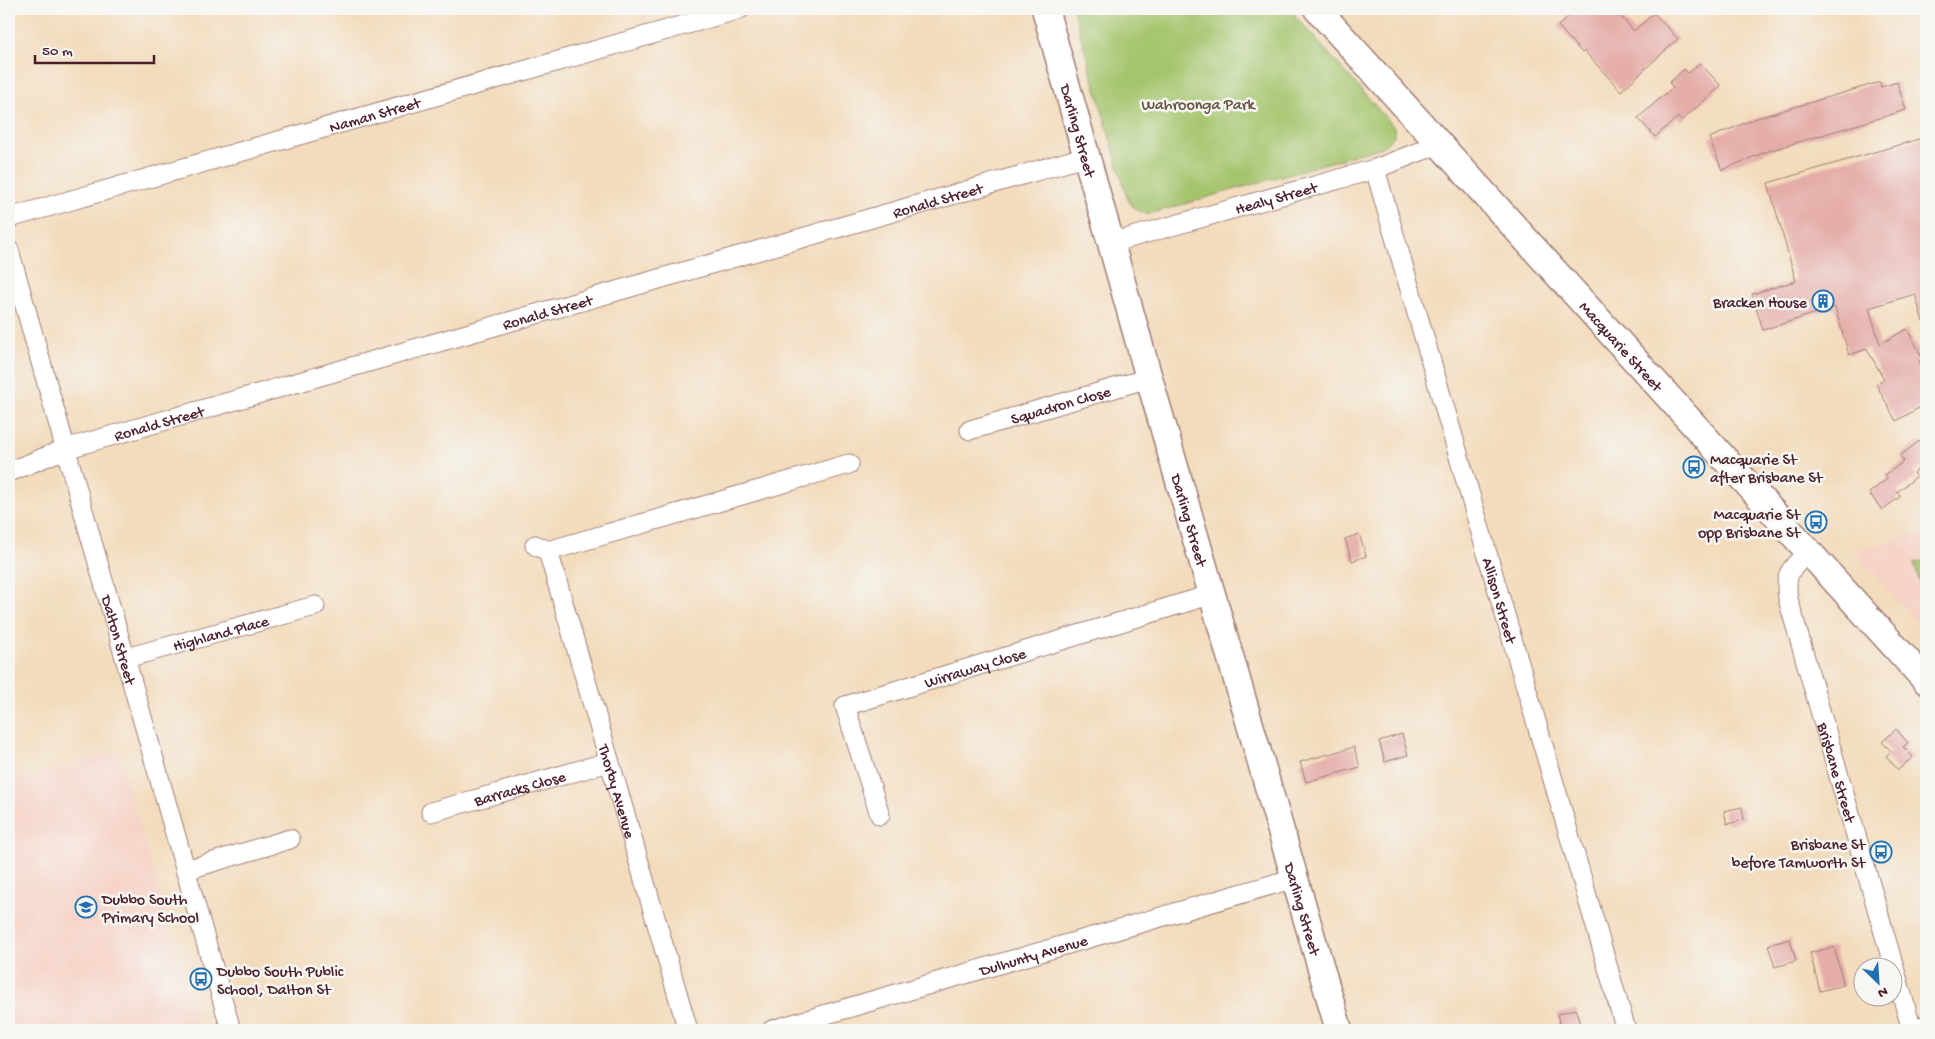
<svg xmlns="http://www.w3.org/2000/svg" width="1935" height="1039" viewBox="0 0 1935 1039" font-family="'Gochi Hand',sans-serif">
	<style>
		.built { fill: #f6d1c5 }
		.green { fill: #a5c56d; stroke: #78724c }
		.building { fill: #e5ada9 }
		.lines { fill: none; stroke-linecap: round; stroke-linejoin: round }
		.street-casing { stroke: #9e7d74; stroke-width: 21 }
		.secondary-casing { stroke: #9e7d74; stroke-width: 29 }
		.street { stroke: #fff; stroke-width: 19 }
		.secondary { stroke: #fff; stroke-width: 26 }
		.labels { text-anchor: middle; stroke-width: 5; stroke-linejoin: round; paint-order: stroke }
		.park-label { font-size: 16px; fill: #65513f; stroke: #f6f6f2 }
		.street-label { font-size: 16px; fill: #4a1f2b; stroke: #f6f6f2 }
		.poi-label { font-size: 16px; fill: #4a1f2b; stroke: #f6f6f2; text-anchor: end }
	</style>
	<rect width="100%" height="100%" fill="#f6f6f2"/>
	<filter id="ink" filterUnits="userSpaceOnUse"><feTurbulence type="fractalNoise" baseFrequency=".02" numOctaves="2"/><feDisplacementMap in="SourceGraphic" scale="10" xChannelSelector="R" yChannelSelector="G"/><feConvolveMatrix kernelMatrix="1 2 1 2 8 2 1 2 1" color-interpolation-filters="sRGB"/></filter>
	<filter id="wash" filterUnits="userSpaceOnUse"><feTurbulence type="fractalNoise" baseFrequency=".0096" numOctaves="4" result="noise"/><feDisplacementMap in="SourceGraphic" scale="20" xChannelSelector="R" yChannelSelector="G"/><feGaussianBlur stdDeviation="1.12" result="paint"/><feColorMatrix in="noise" values="0 0 0 0 0 0 0 0 0 0 0 0 0 0 0 0 0 1.4 0 .05"/><feComposite in="paint" operator="in"/></filter>
	<g filter="url(#wash)">
		<rect width="100%" height="100%" fill="#f3dbbc"/>
		<path class="built" d="M 1926,531 L 1926,631 L 1854,552 Z
			M 118,751 L 199,1030 L 9,1030 L 9,783 Z"/>
		<path class="green" d="M 1073,9 L 1289,9 L 1394,127 L 1394,136 L 1385,145 L 1379,148 L 1156,212 C 1142,216 1133,210 1127,197 Z
			M 1926,560 L 1926,604 L 1914,563 Z"/>
		<g id="blocks">
			<path class="building" d="M 1577,9 L 1614,9 L 1634,31 L 1654,13 L 1678,39 L 1621,91 L 1584,51 L 1582,53 L 1558,26 Z
				M 1700,63 L 1721,86 L 1681,121 L 1678,117 L 1655,137 L 1638,118 L 1673,87 L 1669,83 L 1684,69 L 1688,73 Z
				M 1880,82 L 1881,87 L 1897,82 L 1906,110 L 1765,152 L 1722,170 L 1709,138 L 1757,118 Z
				M 1926,137 L 1926,321 L 1923,322 L 1915,294 L 1869,308 L 1880,344 L 1907,329 L 1923,359 L 1919,361 L 1926,375 L 1926,404 L 1896,421 L 1876,384 L 1884,379 L 1867,349 L 1849,355 L 1835,307 L 1763,330 L 1752,294 L 1796,281 L 1768,183 Z
				M 1919,441 L 1926,451 L 1926,463 L 1913,473 L 1916,477 L 1897,492 L 1901,496 L 1882,510 L 1869,493 L 1887,479 L 1885,475 L 1904,461 L 1900,456 Z
				M 1359,534 L 1366,556 L 1352,561 L 1345,539 Z
				M 1896,729 L 1908,743 L 1903,747 L 1913,757 L 1898,770 L 1886,756 L 1891,751 L 1882,742 Z
				M 1402,734 L 1408,755 L 1385,762 L 1379,741 Z
				M 1354,747 L 1360,767 L 1306,782 L 1300,762 Z
				M 1742,807 L 1744,820 L 1727,824 L 1724,811 Z
				M 1790,939 L 1796,961 L 1775,967 L 1768,945 Z
				M 1834,947 L 1844,985 L 1820,991 L 1810,953 Z
				M 1576,1009 L 1580,1025 L 1561,1030 L 1557,1014 Z"/>
		</g>
	</g>
	<g filter="url(#ink)">
		<use href="#blocks" fill-opacity="0" stroke="#9e7d74" stroke-width="1"/>
		<g class="lines">
			<g class="street-casing">
				<g id="street">
					<path id="s1" d="M 1375,169 L 1626,1030"/>
					<path id="s2" d="M 9,218 L 740,9"/>
					<path id="s3" d="M 1111,243 L 1375,169 L 1439,144"/>
					<path id="s4" d="M 9,250 L 231,1030"/>
					<path id="s5" d="M 970,430 L 1149,378"/>
					<path id="s6" d="M 9,472 L 65,449 L 1088,156"/>
					<path d="M 535,545 L 548,551 L 849,464"/>
					<path id="s7" d="M 548,551 L 688,1030"/>
					<path id="s8" d="M 1809,551 C 1791,570 1784,571 1788,599 L 1912,1030"/>
					<path id="s9" d="M 126,658 L 315,606"/>
					<path id="s10" d="M 431,812 L 609,762"/>
					<path id="s11" d="M 880,815 L 845,706 L 1213,594"/>
					<path d="M 186,870 L 290,839"/>
					<path id="s12" d="M 772,1030 L 1295,878"/>
				</g>
			</g>
			<g class="secondary-casing">
				<g id="secondary">
					<path id="s13" d="M 1045,9 L 1149,378 L 1339,1030"/>
					<path id="s14" d="M 1317,9 L 1926,681"/>
					<path d="M 1916,1030 L 1920,1030"/>
				</g>
			</g>
			<use href="#street" class="street"/>
			<use href="#secondary" class="secondary"/>
		</g>
	</g>
	<defs>
		<g id="building-ring" transform="scale(1.125)"><circle r="9.5" fill="#f6f6f2" stroke="#1f6fb2" stroke-width="1.5"/><path d="M-4-6H4V6H1V3H-1V6H-4ZM-2.5-4.3h1.7v1.8h-1.7ZM.8-4.3h1.7v1.8H.8ZM-2.5-1h1.7V.8h-1.7ZM.8-1h1.7V.8H.8Z" fill="#1f6fb2"/></g>
		<g id="bus-ring" transform="scale(1.125)"><circle r="9.5" fill="#f6f6f2" stroke="#1f6fb2" stroke-width="1.5"/><path d="M-5-6H5V4H4V6H2V4H-2V6H-4V4H-5ZM-3.5-4V0h7V-4ZM-3.5 1.2v1.5H-2V1.2ZM2 1.2v1.5H3.5V1.2Z" fill="#1f6fb2"/></g>
		<g id="school-ring" transform="scale(1.125)"><circle r="9.5" fill="#f6f6f2" stroke="#1f6fb2" stroke-width="1.5"/><path d="M0-5L7-2L0 1L-7-2ZM-4 1L0 2.5L4 1V4Q0 6-4 4Z" fill="#1f6fb2"/></g>
	</defs>
	<g fill-rule="evenodd">
		<use href="#building-ring" x="1823" y="301"/>
		<use href="#bus-ring" x="1694" y="467"/>
		<use href="#bus-ring" x="1816" y="522"/>
		<use href="#bus-ring" x="1881" y="852"/>
		<use href="#school-ring" x="86" y="907"/>
		<use href="#bus-ring" x="201" y="979"/>
	</g>
	<g class="labels">
		<g class="park-label">
			<text x="1198" y="109">Wahroonga Park</text>
		</g>
		<g class="street-label">
			<text dy="6" stroke="none"><textPath href="#s2" startOffset="380">Naman Street</textPath></text>
			<text dy="6" stroke="none"><textPath href="#s13" startOffset="126">Darling Street</textPath></text>
			<text dy="6" stroke="none"><textPath href="#s3" startOffset="171">Healy Street</textPath></text>
			<text dy="6" stroke="none"><textPath href="#s6" startOffset="968">Ronald Street</textPath></text>
			<text dy="6" stroke="none"><textPath href="#s6" startOffset="562">Ronald Street</textPath></text>
			<text dy="6" stroke="none"><textPath href="#s14" startOffset="454">Macquarie Street</textPath></text>
			<text dy="6" stroke="none"><textPath href="#s5" startOffset="94">Squadron Close</textPath></text>
			<text dy="6" stroke="none"><textPath href="#s6" startOffset="158">Ronald Street</textPath></text>
			<text dy="6" stroke="none"><textPath href="#s13" startOffset="531">Darling Street</textPath></text>
			<text dy="6" stroke="none"><textPath href="#s1" startOffset="449">Allison Street</textPath></text>
			<text dy="6" stroke="none"><textPath href="#s9" startOffset="98">Highland Place</textPath></text>
			<text dy="6" stroke="none"><textPath href="#s4" startOffset="405">Dalton Street</textPath></text>
			<text dy="6" stroke="none"><textPath href="#s11" startOffset="250">Wirraway Close</textPath></text>
			<text dy="6" stroke="none"><textPath href="#s8" startOffset="236">Brisbane Street</textPath></text>
			<text dy="6" stroke="none"><textPath href="#s10" startOffset="92">Barracks Close</textPath></text>
			<text dy="6" stroke="none"><textPath href="#s7" startOffset="250">Thorby Avenue</textPath></text>
			<text dy="6" stroke="none"><textPath href="#s13" startOffset="936">Darling Street</textPath></text>
			<text dy="6" stroke="none"><textPath href="#s12" startOffset="272">Dulhunty Avenue</textPath></text>
		</g>
		<g class="poi-label">
			<text x="1807" y="307">Bracken House</text>
			<text x="1710" y="464" text-anchor="start">Macquarie St<tspan x="1710" dy="18">after Brisbane St</tspan></text>
			<text x="1800" y="519">Macquarie St<tspan x="1800" dy="18">opp Brisbane St</tspan></text>
			<text x="1865" y="849">Brisbane St<tspan x="1865" dy="18">before Tamworth St</tspan></text>
			<text x="102" y="904" text-anchor="start">Dubbo South<tspan x="102" dy="18">Primary School</tspan></text>
			<text x="217" y="976" text-anchor="start">Dubbo South Public<tspan x="217" dy="18">School, Dalton St</tspan></text>
		</g>
	</g>
	<rect width="1935" height="1039" fill="none" stroke="#f6f6f2" stroke-width="30"/>
	<g transform="translate(1878 982) rotate(155)"><circle r="24" fill="#f6f6f2" stroke="#b1a0a2"/>
	<path d="M0-4L9 19L0 12L-9 19Z" fill="#1f6fb2"/>
	<text y="-8" font-size="14" font-weight="bold" text-anchor="middle" fill="#4a1f2b">N</text>
	</g>
	<path d="M35 55v8h119v-8" fill="none" stroke="#4a1f2b" stroke-width="2.5"/>
	<text x="42" y="55" font-size="15" fill="#4a1f2b" stroke="#f6f6f2" stroke-width="4" paint-order="stroke">50 m</text>
</svg>
